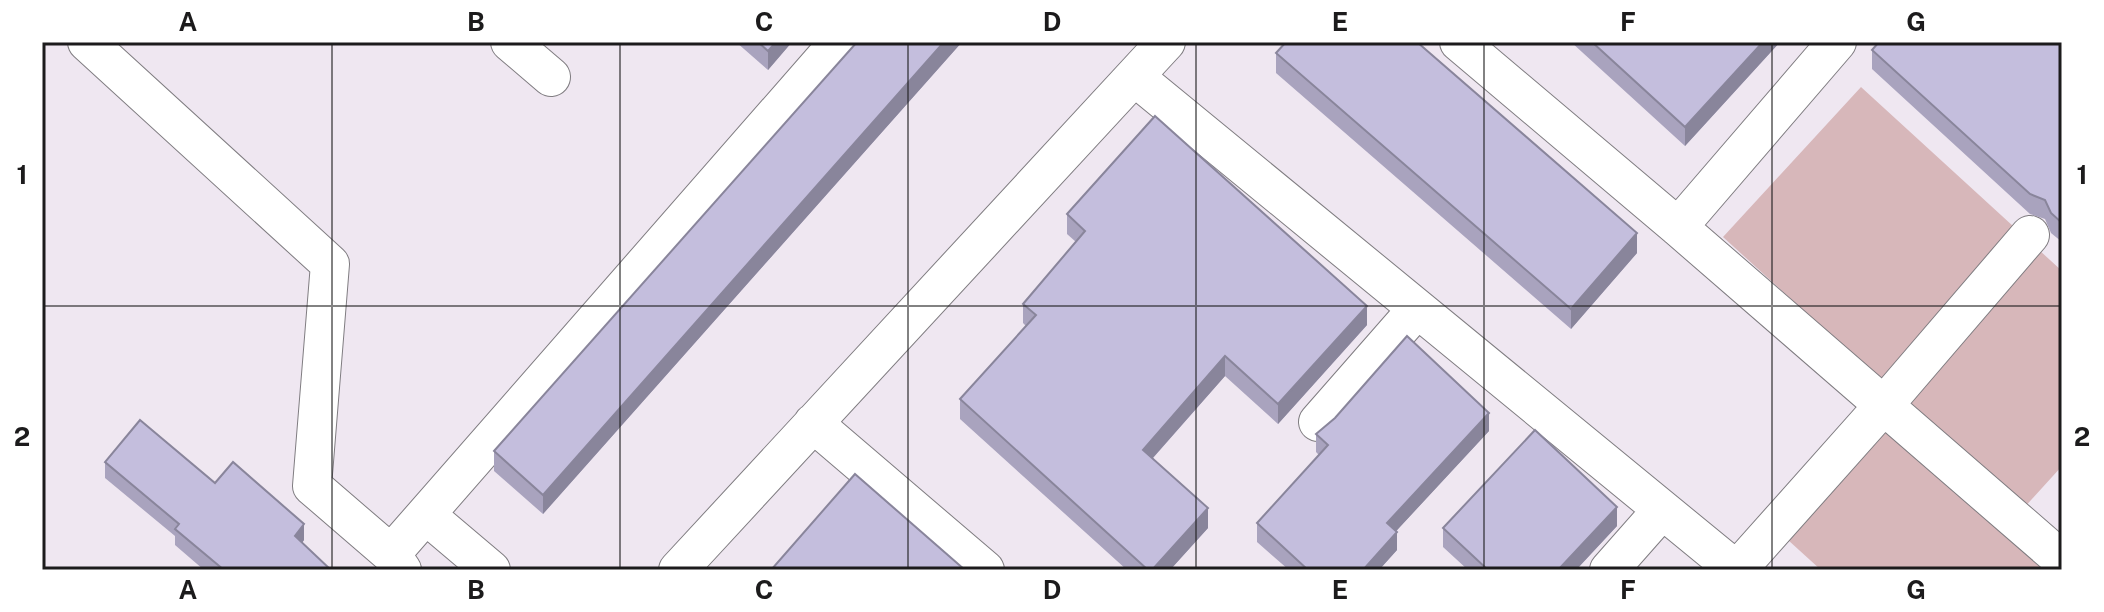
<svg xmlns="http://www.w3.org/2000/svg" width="2104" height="612" viewBox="0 0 2104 612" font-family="'Public Sans',sans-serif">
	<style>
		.built { fill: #efe7f1 }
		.green { fill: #d7b7ba }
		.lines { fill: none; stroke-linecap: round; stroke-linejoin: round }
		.minor-casing { stroke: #7f7c80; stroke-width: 40 }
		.minor { stroke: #fff; stroke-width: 38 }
		.wall { fill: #a9a3be }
		.shaded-wall { fill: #89859b }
		.building { fill: #c4bedd; stroke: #89859b; stroke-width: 2 }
		.grid { fill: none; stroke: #1c1b1c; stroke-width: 2; stroke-opacity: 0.55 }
		.neatline { fill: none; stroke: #1c1b1c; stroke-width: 3 }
		.grid-label { font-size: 26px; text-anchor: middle; font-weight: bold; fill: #1c1b1c }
	</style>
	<rect width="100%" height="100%" fill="#f5f2f5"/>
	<path class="built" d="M 42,42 L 2062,42 L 2062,570 L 42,570 Z"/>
	<path class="green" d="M 1861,87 L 2062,271 L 2062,466 L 2022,510 L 1723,237 Z
		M 1888,428 L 2046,570 L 1821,570 L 1788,540 Z"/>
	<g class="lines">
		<g class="minor-casing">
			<path id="minor" d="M 87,42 L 330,264 L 312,486 L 391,554 L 402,570
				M 510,42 L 551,77
				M 1459,42 L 1678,227 L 2062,560
				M 1135,77 L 1736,570
				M 1678,227 L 1837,42
				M 1318,422 L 1417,309
				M 813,423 L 985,570
				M 426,515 L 491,570
				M 391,554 L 839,42
				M 678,570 L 1166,42
				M 1609,570 L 1662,510
				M 1737,570 L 1884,405 L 2030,235"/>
		</g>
		<use href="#minor" class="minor"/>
	</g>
	<path class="wall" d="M 736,42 L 792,42 L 768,70 Z
		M 857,42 L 962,42 L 543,514 L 494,471 L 494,451 Z
		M 1571,42 L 1780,42 L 1685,146 Z
		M 2062,42 L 2062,242 L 2051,233 L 2045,219 L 2030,214 L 1872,69 L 1872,50 Z
		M 1276,53 L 1637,253 L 1571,329 L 1276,73 Z
		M 1067,214 L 1367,325 L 1278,424 L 1225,376 L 1153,458 L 1208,528 L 1170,570 L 1127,570 L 960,419 L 960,399 L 1026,326 L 1023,323 L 1023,304 L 1076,242 L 1067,234 Z
		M 1489,431 L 1396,531 L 1397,550 L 1379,570 L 1289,570 L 1257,542 L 1257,523 L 1319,455 L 1316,452 L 1316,434 Z
		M 105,462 L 215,483 L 304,540 L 302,543 L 331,570 L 204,570 L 175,545 L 175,536 L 105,478 Z
		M 1617,526 L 1576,570 L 1468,570 L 1443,547 L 1443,528 Z"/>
	<path class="shaded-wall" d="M 776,42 L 792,42 L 768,70 L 768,51 Z
		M 944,42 L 962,42 L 543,514 L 543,495 Z
		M 1763,42 L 1780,42 L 1685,146 L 1685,127 Z
		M 1637,233 L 1637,253 L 1571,329 L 1571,309 Z
		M 1367,306 L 1367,325 L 1278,424 L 1278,404 Z
		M 1225,356 L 1225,376 L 1143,469 L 1143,450 Z
		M 1489,413 L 1489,431 L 1387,541 L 1387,523 Z
		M 1617,507 L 1617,526 L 1576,570 L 1558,570 Z
		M 1208,508 L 1208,528 L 1170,570 L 1152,570 Z
		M 304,524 L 304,540 L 295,552 L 295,536 Z
		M 1397,532 L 1397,550 L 1379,570 L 1363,570 Z"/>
	<path class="building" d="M 758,42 L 776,42 L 768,51 Z
		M 857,42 L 944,42 L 543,495 L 494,451 Z
		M 1286,42 L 1417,42 L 1637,233 L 1571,309 L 1276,53 Z
		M 1592,42 L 1763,42 L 1685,127 Z
		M 1879,42 L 2062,42 L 2062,223 L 2051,213 L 2045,200 L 2030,194 L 1872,50 Z
		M 1155,116 L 1367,306 L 1278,404 L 1225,356 L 1143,450 L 1208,508 L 1152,570 L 1148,570 L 960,399 L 1036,315 L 1023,304 L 1085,231 L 1067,214 Z
		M 1407,336 L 1489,413 L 1387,523 L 1397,532 L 1363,570 L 1308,570 L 1257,523 L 1328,445 L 1316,434 L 1335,418 Z
		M 140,420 L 215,483 L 233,462 L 304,524 L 295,536 L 331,570 L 224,570 L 175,529 L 179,524 L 105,462 Z
		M 1535,430 L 1617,507 L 1558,570 L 1488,570 L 1443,528 Z
		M 855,474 L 965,570 L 771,570 Z"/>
	<path class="grid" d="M 332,42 L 332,570M 620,42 L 620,570M 908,42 L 908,570M 1196,42 L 1196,570M 1484,42 L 1484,570M 1772,42 L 1772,570M 42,306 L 2062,306"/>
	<rect width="2104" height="612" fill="none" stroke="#ffffff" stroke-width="88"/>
	<rect x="44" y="44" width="2016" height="524" class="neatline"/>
	<g class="grid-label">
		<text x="188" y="31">A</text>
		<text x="476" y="31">B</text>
		<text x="764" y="31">C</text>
		<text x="1052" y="31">D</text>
		<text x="1340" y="31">E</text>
		<text x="1628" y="31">F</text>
		<text x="1916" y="31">G</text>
		<text x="22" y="184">1</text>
		<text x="2082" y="184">1</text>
		<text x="22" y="446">2</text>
		<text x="2082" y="446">2</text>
		<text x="188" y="599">A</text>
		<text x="476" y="599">B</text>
		<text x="764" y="599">C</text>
		<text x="1052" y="599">D</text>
		<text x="1340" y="599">E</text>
		<text x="1628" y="599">F</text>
		<text x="1916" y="599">G</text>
	</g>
</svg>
